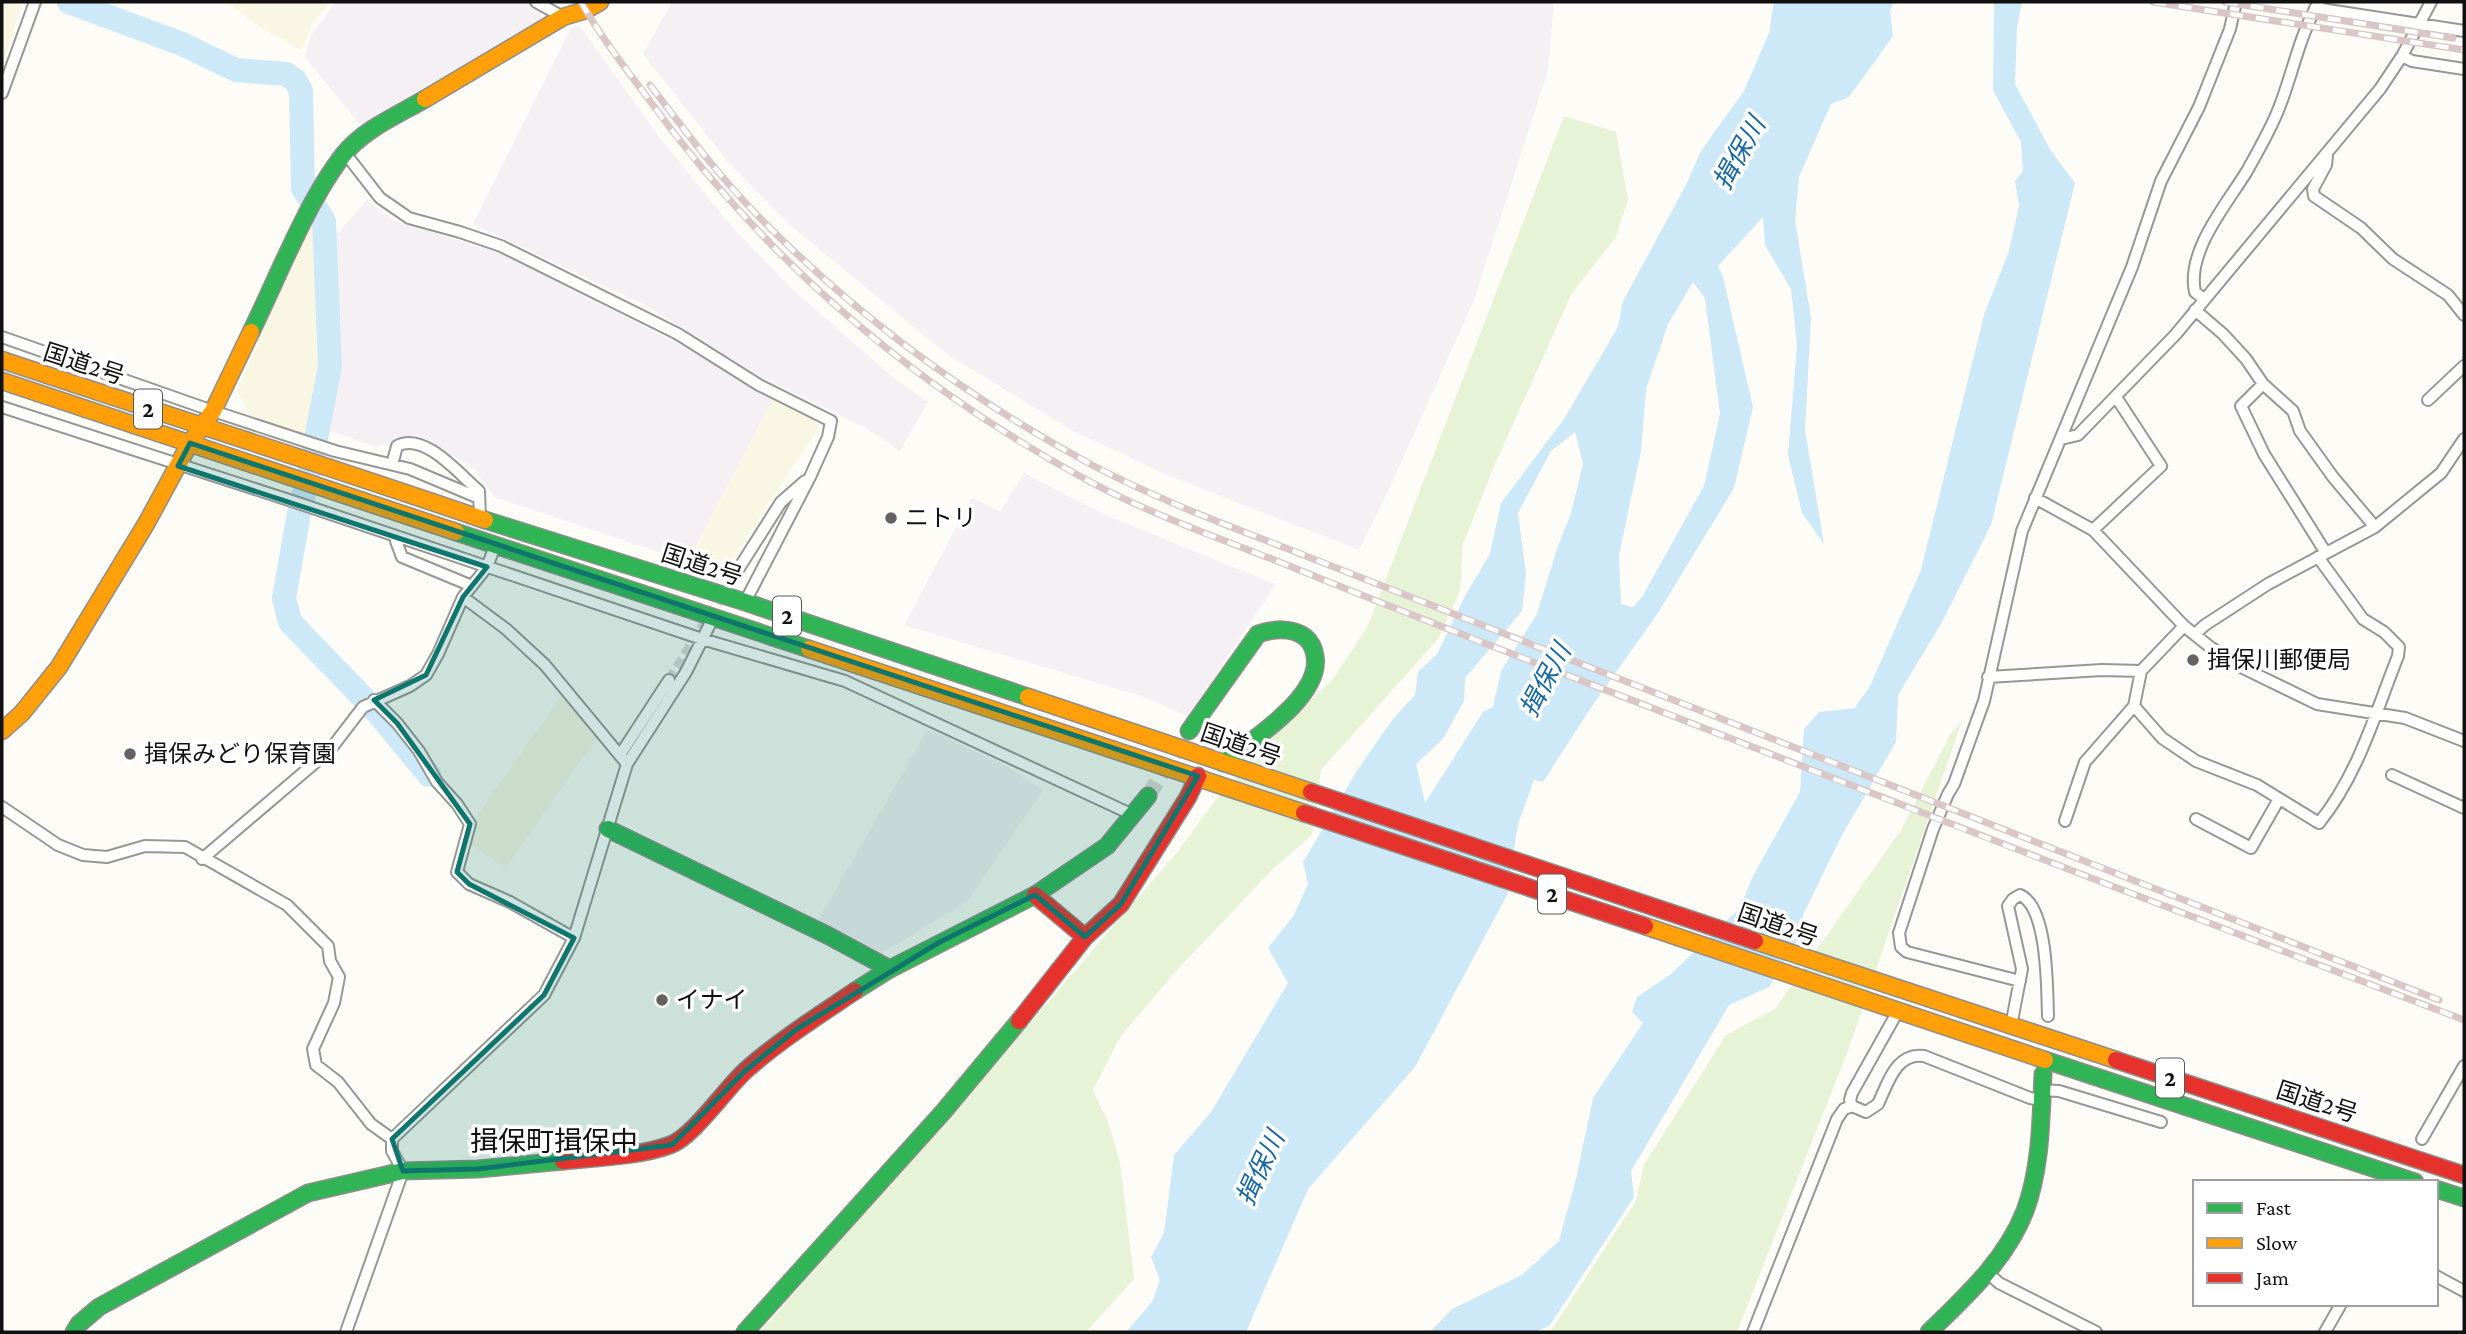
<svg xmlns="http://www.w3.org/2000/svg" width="2466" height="1334" viewBox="0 0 2466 1334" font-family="'Crimson Pro','Noto Sans JP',serif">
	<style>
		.industrial { fill: #f5f0f3 }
		.farmland { fill: #f9f7e4 }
		.green { fill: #e7f3d7 }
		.water { fill: #cde8f7; fill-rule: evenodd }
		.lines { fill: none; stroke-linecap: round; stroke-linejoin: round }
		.river { stroke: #cde8f7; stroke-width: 24 }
		.street-tunnel { stroke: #dad9d4; stroke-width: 10; stroke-dasharray: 10 5; stroke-linecap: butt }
		.secondary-tunnel { stroke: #dad9d4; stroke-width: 16; stroke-dasharray: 16 8; stroke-linecap: butt }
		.street-casing { stroke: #979795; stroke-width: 14 }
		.fast-casing { stroke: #8e8d8b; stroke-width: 19 }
		.slow-casing { stroke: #8e8d8b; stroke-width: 19 }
		.jam-casing { stroke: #8e8d8b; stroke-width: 19 }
		.street { stroke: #fffffe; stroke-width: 10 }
		.fast { stroke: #30b455; stroke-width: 16 }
		.slow { stroke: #ff9f0a; stroke-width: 16 }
		.jam { stroke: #e5322d; stroke-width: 16 }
		.rail-casing { stroke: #d9c6c7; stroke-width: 7 }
		.rail { stroke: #fff; stroke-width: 4.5; stroke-dasharray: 13; stroke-linecap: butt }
		.marked { fill: #0f766e; fill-opacity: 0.2; stroke: #0f766e; stroke-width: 5; stroke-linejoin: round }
		.poi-dot { fill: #646362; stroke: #fff; stroke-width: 2.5 }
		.labels { text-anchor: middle; stroke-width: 7; stroke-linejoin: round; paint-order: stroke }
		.shield { fill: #fff; stroke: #585858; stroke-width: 2 }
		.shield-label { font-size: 23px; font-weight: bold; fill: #111 }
		.street-label { font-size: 24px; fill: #111; stroke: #fff }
		.poi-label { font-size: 24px; fill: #111; stroke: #fff; text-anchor: start }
		.water-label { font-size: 26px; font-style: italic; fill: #1768a6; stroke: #fff }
		.quarter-label { font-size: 28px; fill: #111; stroke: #fff }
	</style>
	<rect width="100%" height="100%" fill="#fdfcf7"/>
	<path class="industrial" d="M 336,2 L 528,2 L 542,9 L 540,23 L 360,125 L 305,57 L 311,35 Z
		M 672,2 L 1554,2 L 1548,70 L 1474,300 L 1390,487 L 1359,550 L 1162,473 L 1070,429 L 948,355 L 791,226 L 727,161 L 643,54 Z
		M 579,25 L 659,137 L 733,228 L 791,288 L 894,378 L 928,402 L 900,451 L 866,428 L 763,378 L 645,305 L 473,224 L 570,30 Z
		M 367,200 L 393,220 L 503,254 L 700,355 L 773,399 L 688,562 L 494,497 L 474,469 L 418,434 L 376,447 L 331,431 L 337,300 L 330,242 Z
		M 1024,473 L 1103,514 L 1276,584 L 1188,716 L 1144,697 L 904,625 L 972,498 L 1000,512 Z
		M 928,729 L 1008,767 L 1043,790 L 968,901 L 881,954 L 818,920 Z"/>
	<path class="farmland" d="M 2,2 L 22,2 L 2,67 Z
		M 226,2 L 330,2 L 314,22 L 301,50 L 263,29 Z
		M 313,215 L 321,290 L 323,365 L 306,435 L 251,416 L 237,391 Z
		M 773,399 L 815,419 L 818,430 L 725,571 L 688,562 Z
		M 562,695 L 597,738 L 506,867 L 469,844 L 473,821 Z"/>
	<path class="green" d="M 1564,116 L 1616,132 L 1628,199 L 1616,237 L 1572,293 L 1496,462 L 1463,544 L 1460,591 L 1438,639 L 1321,770 L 1312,835 L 1273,869 L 1177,970 L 1120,1037 L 1093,1090 L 1108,1122 L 1120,1162 L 1134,1279 L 1086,1332 L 760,1332 L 1033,1020 L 1178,851 L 1214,802 L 1263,746 L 1331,681 L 1367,628 Z
		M 1962,721 L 1847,1053 L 1737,1332 L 1550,1332 L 1636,1201 L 1644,1165 L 1726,1035 L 1775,1009 L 1901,830 L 1951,733 Z"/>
	<path class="water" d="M 1774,2 L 1894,2 L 1890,11 L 1893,36 L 1849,97 L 1831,104 L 1799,177 L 1795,220 L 1811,318 L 1805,430 L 1824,544 L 1802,513 L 1788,455 L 1797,345 L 1791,289 L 1765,245 L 1763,217 L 1718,266 L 1723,277 L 1753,407 L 1734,488 L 1658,613 L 1592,706 L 1543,782 L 1534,780 L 1518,824 L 1507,895 L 1415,1067 L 1308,1189 L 1246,1332 L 1126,1332 L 1152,1302 L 1160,1280 L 1151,1257 L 1164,1233 L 1174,1155 L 1211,1112 L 1288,983 L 1268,948 L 1294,915 L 1308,884 L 1303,862 L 1358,769 L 1393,719 L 1415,695 L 1418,672 L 1437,654 L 1465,596 L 1490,554 L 1501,503 L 1564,419 L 1618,327 L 1623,301 L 1686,185 L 1701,151 L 1744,91 L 1769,33 ZM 1693,282 L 1705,298 L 1720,414 L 1704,486 L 1642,597 L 1633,607 L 1621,604 L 1619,555 L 1641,451 L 1646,389 L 1668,324 ZM 1575,432 L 1583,464 L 1571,513 L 1557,549 L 1537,614 L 1501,671 L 1493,707 L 1483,712 L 1425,803 L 1416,764 L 1443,739 L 1464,701 L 1465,678 L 1522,611 L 1526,574 L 1518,513 L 1551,451 Z
		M 1994,2 L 2022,2 L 2017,28 L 2015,84 L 2051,151 L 2075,183 L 1991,525 L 1942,622 L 1898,695 L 1896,742 L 1841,837 L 1803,915 L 1804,929 L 1769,987 L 1729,1005 L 1631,1171 L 1634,1197 L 1550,1325 L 1536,1332 L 1430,1332 L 1452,1309 L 1522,1275 L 1559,1241 L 1576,1179 L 1593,1098 L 1643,1023 L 1632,1012 L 1637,997 L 1671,974 L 1739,909 L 1754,874 L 1800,792 L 1804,729 L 1819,712 L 1855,708 L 1870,686 L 1921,570 L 1984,315 L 2009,251 L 2019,205 L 2015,181 L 2023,171 L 2021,142 L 1993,90 Z"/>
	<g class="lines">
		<path class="river" d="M 69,2 L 182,44 L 236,70 L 286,74 L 295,80 L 301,91 L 303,188 L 324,221 L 330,366 L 312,460 L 299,513 L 284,598 L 290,622 L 377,712 L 429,775"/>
		<path class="street-tunnel" d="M 669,680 L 734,576"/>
		<path class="secondary-tunnel" d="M 1148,796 L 1184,738"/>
		<g class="street-casing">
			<path id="street" d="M 536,2 L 563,17
				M 2315,8 L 2464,31
				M 2402,56 L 2412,61 L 2464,69
				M 2,93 L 35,2
				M 345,153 L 380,198 L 409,218 L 460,232 L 501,246 L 678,334 L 759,385 L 831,421 L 828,437 L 810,477 L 745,602
				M 2327,156 L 2326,165 L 2313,189 L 2314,196 L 2361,228 L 2393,259 L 2448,295 L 2464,315
				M 2204,299 L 2195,292 C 2186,251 2227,204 2247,171 C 2258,151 2271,129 2279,108 C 2293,73 2299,36 2319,2
				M 2195,310 L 2223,334 L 2246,359 L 2263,384 L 2293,411 L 2300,431 L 2333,477 L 2375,527
				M 2,337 L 213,411 L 335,451 L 410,469 L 479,498
				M 2263,384 L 2241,406 L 2264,454 L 2326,553
				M 2428,400 L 2464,366
				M 2,407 L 295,502 L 702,639 L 845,681 L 1133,815
				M 2061,439 L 2078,435 L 2176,334 L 2380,89 L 2402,56 L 2431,2
				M 393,461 L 397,446 C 424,431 460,475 479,491 L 480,518
				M 2035,498 L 2093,530 L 2184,626 L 2210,647 L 2241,667 L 2317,704 L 2405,718 L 2464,741
				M 2093,530 L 2161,466 L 2116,397
				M 396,541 L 402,557 L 472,586
				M 734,576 L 781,502 L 805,481
				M 463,597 L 506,629 L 545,665 L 627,764
				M 2195,634 L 2205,625 L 2268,584 L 2375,527 L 2441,473 L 2464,439
				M 2141,671 L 2134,706 L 2162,738 L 2196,761 L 2257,785 L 2319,823 C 2358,775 2375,714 2398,656 L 2399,647 L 2384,632 L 2363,619 L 2318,557
				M 1988,677 L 2102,670 L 2141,671 L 2184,626
				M 374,700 L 397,723 L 419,751 L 437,782 L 457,804 L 470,824 L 457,872 L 469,884 L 510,902 L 574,938
				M 620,755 L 669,680
				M 2392,775 L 2464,808
				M 2,807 L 58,845 L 83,855 L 107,857 L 145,846 L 185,847 L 287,905 L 328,946 L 330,961 L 339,977 L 334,1003 L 313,1049 L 316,1065 L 338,1082 L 371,1124 L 392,1139
				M 2196,819 L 2251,848 L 2279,799
				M 2065,821 L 2085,762 L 2134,706
				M 202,859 L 330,750 L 363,707 L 410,686 L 426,675 L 438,654 L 463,597 L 487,567 L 495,546
				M 2020,981 L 1907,952 L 1901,947 L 1899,933 L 1933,829 L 1948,794 L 1954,784 L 1984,701 L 2022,531 L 2132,267 L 2161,181 L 2199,107 L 2230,29 L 2236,2
				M 2011,1026 L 2022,969 L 2008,906 L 2013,899 L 2020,895 C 2048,907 2047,988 2048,1016
				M 2042,1090 L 2059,1091 L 2161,1122
				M 1852,1106 L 1866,1112 L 1878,1104 C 1888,1083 1896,1052 1924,1056 L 2030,1098 L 2042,1100
				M 1852,1106 L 1850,1100 L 1852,1093 L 1898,1011
				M 2422,1139 L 2464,1066
				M 1987,1272 L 1999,1283 L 2096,1332
				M 2436,1276 L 2464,1291
				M 346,1332 L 403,1171 L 392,1151 L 392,1139 L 544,995 L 574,938 L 627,764 L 686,672 L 714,616
				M 1753,1332 L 1837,1119 L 1844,1109 L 1852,1106
				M 2325,1332 L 2341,1304"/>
		</g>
		<g class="fast-casing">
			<path id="fast" d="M 251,332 C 278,277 307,201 344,154 C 364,129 398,115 425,99
				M 485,520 L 745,602 L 1028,697
				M 456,532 L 809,649
				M 1189,731 L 1258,634 C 1273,629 1292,627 1305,637 C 1311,642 1314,649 1315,656 C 1322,697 1251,740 1223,763
				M 608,829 L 827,935 L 890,969
				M 855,991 L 890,969 L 1035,895 L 1107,846 L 1148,796
				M 2045,1060 L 2415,1182
				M 2436,1189 L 2464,1198
				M 74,1332 L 79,1324 L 99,1307 L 308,1193 L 403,1171 L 478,1169 L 563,1161
				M 745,1332 L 944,1111 L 1019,1021
				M 1929,1332 C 1965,1297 2006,1260 2025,1211 C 2041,1168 2041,1119 2043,1074"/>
		</g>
		<g class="slow-casing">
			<path id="slow" d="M 425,99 L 563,17 L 586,10 L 600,2
				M 2,360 C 163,414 325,465 485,520
				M 2,381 L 456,532
				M 809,649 L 1304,813
				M 1028,697 L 1311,792
				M 2,731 L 22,713 L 59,667 L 146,524 L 190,443 L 213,411 L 251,332
				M 1645,926 L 2045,1060
				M 1755,941 L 2116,1060"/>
		</g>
		<g class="jam-casing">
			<path id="jam" d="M 1311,792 L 1755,941
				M 1304,813 L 1645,926
				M 1035,895 L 1085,937
				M 1019,1021 L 1085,937 L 1121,904 L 1188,797 L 1198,776
				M 2116,1060 L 2464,1175
				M 563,1161 C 598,1157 637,1157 670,1145 C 693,1137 726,1088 746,1070 C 780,1040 818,1016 855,991"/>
		</g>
		<use href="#street" class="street"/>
		<use href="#fast" class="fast"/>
		<use href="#slow" class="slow"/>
		<use href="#jam" class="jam"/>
		<g class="rail-casing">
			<path id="rail" d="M 581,2 C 601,37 626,69 650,101 C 766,261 912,385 1085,479 C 1149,514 1219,538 1287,565 C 1412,616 1539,664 1665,713 C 1931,817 2197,919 2464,1020
				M 2153,2 L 2464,50
				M 2225,2 L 2453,38
				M 650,85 C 686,132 721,179 762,220 C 860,319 971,400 1094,466 C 1170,506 1254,535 1334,567 L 2439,1000"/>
		</g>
		<use href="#rail" class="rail"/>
	</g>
	<path class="marked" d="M 190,443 L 1198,776 L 1121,904 L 1085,937 L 1035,895 L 938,943 L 797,1029 L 745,1071 L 672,1145 L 478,1169 L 403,1171 L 392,1139 L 544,995 L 574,938 L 469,884 L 457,872 L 470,824 L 397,723 L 374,700 L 426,675 L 463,597 L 487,567 L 178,466 Z"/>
	<g class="poi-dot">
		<circle cx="891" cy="518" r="7"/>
		<circle cx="2193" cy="660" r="7"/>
		<circle cx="130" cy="754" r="7"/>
		<circle cx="662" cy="1000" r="7"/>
	</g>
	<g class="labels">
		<g class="shield">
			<rect x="134" y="389.5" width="28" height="39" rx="5"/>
			<rect x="773" y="596.5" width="28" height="39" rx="5"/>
			<rect x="1538" y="874.5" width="28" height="39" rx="5"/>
			<rect x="2156" y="1058.5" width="28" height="39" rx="5"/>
		</g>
		<g class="shield-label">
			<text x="148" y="417">2</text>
			<text x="787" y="624">2</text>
			<text x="1552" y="902">2</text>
			<text x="2170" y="1086">2</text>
		</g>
		<g class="street-label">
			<text transform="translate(84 364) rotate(18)" y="8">国道2号</text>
			<text transform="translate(702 565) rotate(18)" y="8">国道2号</text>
			<text transform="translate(1241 745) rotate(19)" y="8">国道2号</text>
			<text transform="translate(1778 925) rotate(19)" y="8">国道2号</text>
			<text transform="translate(2317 1102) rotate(18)" y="8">国道2号</text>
		</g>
		<g class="poi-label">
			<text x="905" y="526">ニトリ</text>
			<text x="2207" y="668">揖保川郵便局</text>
			<text x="144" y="762">揖保みどり保育園</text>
			<text x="676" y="1008">イナイ</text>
		</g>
		<g class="water-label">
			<text transform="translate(1739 153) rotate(-61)" y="9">揖保川</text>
			<text transform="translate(1545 680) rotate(-62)" y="9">揖保川</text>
			<text transform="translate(1260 1168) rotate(-65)" y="9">揖保川</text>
		</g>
		<g class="quarter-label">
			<text x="554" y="1151">揖保町揖保中</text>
		</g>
	</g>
	<rect width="2466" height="1334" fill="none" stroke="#111111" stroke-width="7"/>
	<rect x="2193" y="1180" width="245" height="126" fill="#ffffff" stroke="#a0a0a0" stroke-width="2"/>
	<rect x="2207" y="1203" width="35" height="10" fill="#30b455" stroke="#a0a0a0" stroke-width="2"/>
	<text x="2256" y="1215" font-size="21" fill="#111111">Fast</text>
	<rect x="2207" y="1238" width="35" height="10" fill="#ff9f0a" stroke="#a0a0a0" stroke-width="2"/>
	<text x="2256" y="1250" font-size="21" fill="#111111">Slow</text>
	<rect x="2207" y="1273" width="35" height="10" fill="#e5322d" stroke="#a0a0a0" stroke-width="2"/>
	<text x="2256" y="1285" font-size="21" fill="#111111">Jam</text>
</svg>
